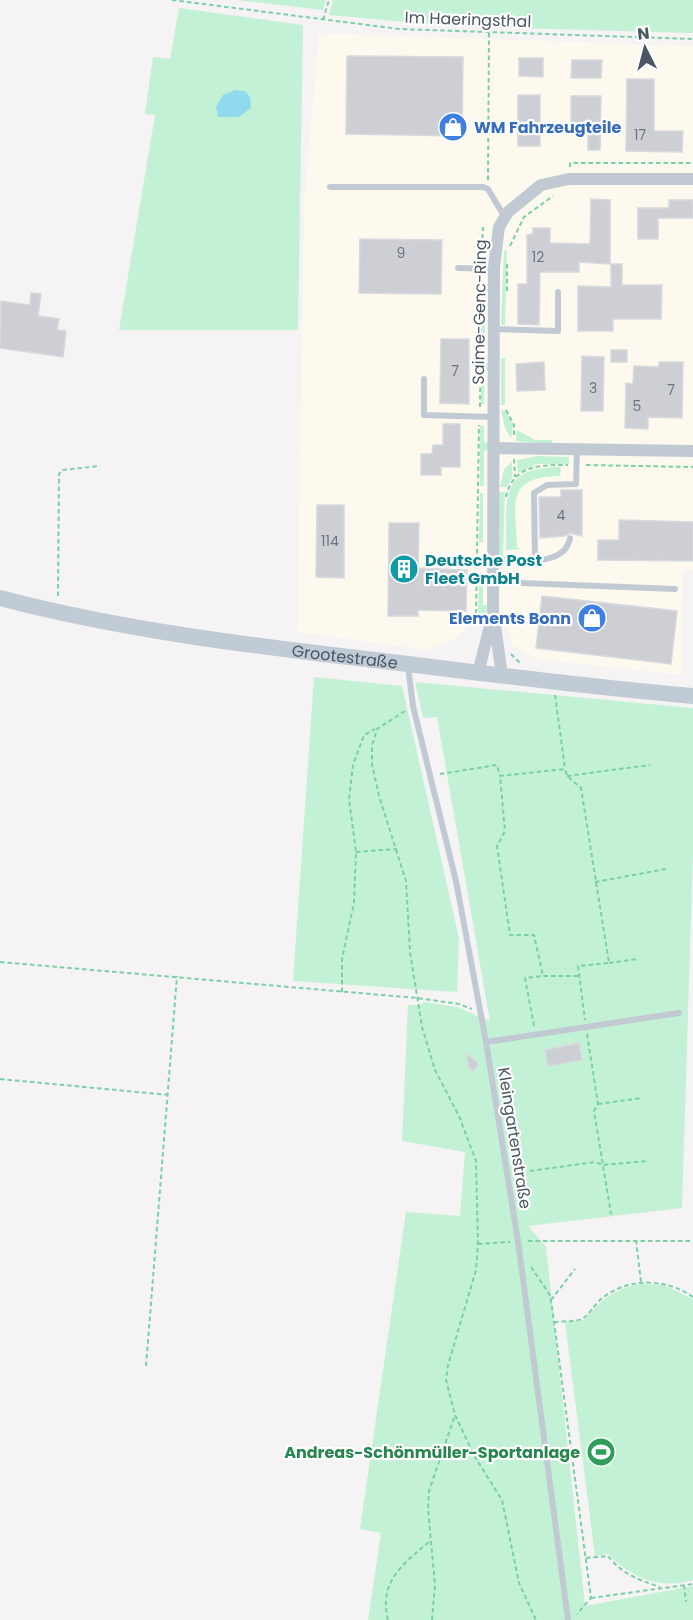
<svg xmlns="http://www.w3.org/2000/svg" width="693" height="1620" viewBox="0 0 693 1620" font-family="Poppins,sans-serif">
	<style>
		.commercial { fill: #fdf9ef }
		.green { fill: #c3f1d5 }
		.water { fill: #90daee }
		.building { fill: #cdcfd5; stroke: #d7d9de; stroke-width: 1.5 }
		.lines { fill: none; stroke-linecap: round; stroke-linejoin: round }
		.path { stroke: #7ad0a6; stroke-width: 2; stroke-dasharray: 4.5 3; stroke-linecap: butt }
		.lane { stroke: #c1cad2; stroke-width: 6 }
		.street { stroke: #c1cad2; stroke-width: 12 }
		.secondary { stroke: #c1cbd6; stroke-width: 16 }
		.labels { text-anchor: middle; stroke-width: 4.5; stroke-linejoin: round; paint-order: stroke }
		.number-label { font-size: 14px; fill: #6b747e }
		.street-label { font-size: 16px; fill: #4a5661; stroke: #fff }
		.shop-label { font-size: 16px; font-weight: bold; fill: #366cbe; stroke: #fff; text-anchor: start }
		.culture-label { font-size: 16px; font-weight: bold; fill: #0d838f; stroke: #fff; text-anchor: start }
		.leisure-label { font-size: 16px; font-weight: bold; fill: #27864d; stroke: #fff; text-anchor: end }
	</style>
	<rect width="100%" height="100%" fill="#f5f3f3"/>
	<path class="commercial" d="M 319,33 L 693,46 L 693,570 L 683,570 L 681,675 L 536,659 L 512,645 L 507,629 L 471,624 L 452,641 L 427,650 L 297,632 L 304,201 Z"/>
	<path class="green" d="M 237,0 L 326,0 L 323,10 Z
		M 333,0 L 693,0 L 693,33 L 450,26 L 329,15 Z
		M 179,8 L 303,25 L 298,330 L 119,330 L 155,115 L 145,114 L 153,57 L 170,59 Z
		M 504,250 L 507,251 L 505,326 L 501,324 Z
		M 482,284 L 490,284 L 490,290 L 486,291 L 484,363 L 489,364 L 489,371 L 485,371 L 484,404 L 481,404 Z
		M 501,358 L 505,358 L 505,405 L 501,405 Z
		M 501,410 L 506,411 L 513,425 L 511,438 L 505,428 Z
		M 480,425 L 484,426 L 484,442 L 488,443 L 488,450 L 484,451 L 484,486 L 480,486 Z
		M 517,430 L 535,440 L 552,440 L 552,444 L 516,441 Z
		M 537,456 L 569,457 L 569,464 L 537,464 L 518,473 L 517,460 Z
		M 512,462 L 512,478 L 507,487 L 500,487 L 504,469 Z
		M 561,467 L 560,476 C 504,477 516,504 517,548 L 524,549 L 506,550 C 507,501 497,467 561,467 Z
		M 499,492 L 505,492 L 503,557 L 499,556 Z
		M 480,493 L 483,493 L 483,542 L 479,542 Z
		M 479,575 L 483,575 L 483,605 L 487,605 L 485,623 L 478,616 Z
		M 314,677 L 402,686 L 459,938 L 457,992 L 293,981 Z
		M 415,682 L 693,708 L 693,851 L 682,1208 L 528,1226 L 546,1247 L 585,1606 L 693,1586 L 693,1620 L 368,1620 L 381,1533 L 360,1529 L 406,1212 L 460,1216 L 465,1152 L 402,1141 L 408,1005 L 420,1005 L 424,1002 L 457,1007 L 490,1021 L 437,717 L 423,718 Z
		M 641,1284 L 664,1285 L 693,1299 L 693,1580 C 659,1590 632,1578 608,1554 L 595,1556 L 565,1322 L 584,1320 C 600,1300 616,1288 641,1284 Z"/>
	<path class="water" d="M 235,90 L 245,91 L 250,97 L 251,108 L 239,117 L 218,117 L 216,107 L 223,95 Z"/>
	<path class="building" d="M 347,56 L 463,57 L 462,136 L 346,134 Z
		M 519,58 L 543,58 L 543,77 L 519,76 Z
		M 572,60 L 602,60 L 601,78 L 571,78 Z
		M 627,79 L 654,79 L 654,131 L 683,131 L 682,152 L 626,151 Z
		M 518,95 L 540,95 L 540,146 L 518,146 Z
		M 571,96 L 601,96 L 600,150 L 588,150 L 588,125 L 571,125 Z
		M 591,199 L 610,200 L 610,264 L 579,262 L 579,272 L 540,272 L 539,325 L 518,324 L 518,284 L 527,284 L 527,235 L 533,234 L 533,228 L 550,228 L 550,243 L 590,244 Z
		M 669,200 L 693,200 L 693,218 L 658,218 L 658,239 L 638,239 L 638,208 L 669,208 Z
		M 360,239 L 442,240 L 441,294 L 359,293 Z
		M 611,264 L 622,264 L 622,285 L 662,285 L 661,319 L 613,319 L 613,331 L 578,331 L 578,286 L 611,287 Z
		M 31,293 L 41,294 L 38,316 L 59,319 L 57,330 L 66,331 L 63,357 L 0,348 L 1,301 L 30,305 Z
		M 441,339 L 469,339 L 469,404 L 440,403 Z
		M 611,350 L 627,350 L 627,362 L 611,362 Z
		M 582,356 L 604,357 L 603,411 L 581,411 Z
		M 544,362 L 545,390 L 517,391 L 516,364 Z
		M 659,362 L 683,362 L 682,418 L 648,417 L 648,429 L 625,428 L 626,383 L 633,384 L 634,366 L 659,367 Z
		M 443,424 L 460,424 L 460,467 L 441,467 L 441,475 L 421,475 L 421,454 L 432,454 L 433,445 L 443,445 Z
		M 561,490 L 582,490 L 582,536 L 570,533 L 565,536 L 540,538 L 539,497 L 561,497 Z
		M 317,505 L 344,505 L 344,578 L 316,577 Z
		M 619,520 L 693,522 L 693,561 L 598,560 L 598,540 L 619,540 Z
		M 389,523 L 419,523 L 418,568 L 467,570 L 466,611 L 418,610 L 418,616 L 388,616 Z
		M 542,596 L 677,611 L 671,664 L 536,648 Z
		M 579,1043 L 582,1060 L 548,1066 L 545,1050 Z
		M 466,1054 L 477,1062 L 478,1066 L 473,1071 L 469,1067 Z"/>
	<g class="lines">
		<path class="path" d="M 172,0 L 399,29 L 693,39
			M 323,20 L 329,0
			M 570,167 L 570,163 L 693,163
			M 488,180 L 489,33
			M 510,246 L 524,217 L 553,196
			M 481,261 L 483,227
			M 507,291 L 507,264
			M 480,407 L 481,302
			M 506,410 L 514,425 L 514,438
			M 514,459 L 515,477
			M 586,465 L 693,467
			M 506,497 C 513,464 542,465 568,465
			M 58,596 L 59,474 L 62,470 L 100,466
			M 479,620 L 476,616 L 479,425
			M 511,654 L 520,663
			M 555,695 L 565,769
			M 405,711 L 377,729 L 372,746 L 372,764 L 379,796 L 406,881 L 410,952 L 422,1027 L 435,1070 L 459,1116 L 476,1161 L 478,1244 L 476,1270 L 448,1365 L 446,1380 L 455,1415 L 475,1457 L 502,1500 L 519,1583 L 536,1620
			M 440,774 L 497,765 L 500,776
			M 567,776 L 650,765
			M 356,852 L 397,849
			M 595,882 L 666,869
			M 0,962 L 417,998 L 459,1004 L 472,1009
			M 609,963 L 637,959
			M 578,976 L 543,976 L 534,935 L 510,935 L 497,846 L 505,831 L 500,776 L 565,769 L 567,776 L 581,788 L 609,963 L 578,966 L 585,1020
			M 342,992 L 342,959 L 354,903 L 356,852 L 349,799 L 353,765 L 364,735 L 375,729
			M 534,1026 L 525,978 L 543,976
			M 587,1034 L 598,1104 L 594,1111 L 611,1214
			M 0,1079 L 169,1095
			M 598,1104 L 642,1098
			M 530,1171 L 595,1162 L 603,1165 L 647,1161
			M 636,1240 L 641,1282
			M 528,1241 L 693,1241
			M 478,1244 L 510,1242
			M 531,1267 L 550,1295 L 552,1307 L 591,1598 L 577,1614
			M 551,1300 L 575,1269
			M 554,1322 C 562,1321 574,1322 582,1319 C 588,1316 595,1304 601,1299 C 628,1277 666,1278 693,1297
			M 146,1366 L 177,976
			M 586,1558 L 608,1556 C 622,1574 639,1580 660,1587
			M 684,1585 L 686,1602
			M 591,1598 L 693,1584
			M 388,1620 C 378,1580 405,1563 431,1540
			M 432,1620 L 435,1585 L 428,1509 L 429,1491 L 455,1415"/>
		<path class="lane" d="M 330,187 L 483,187 L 488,189 L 504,216
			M 458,268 L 494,269
			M 494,329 L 558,331 L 558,292
			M 424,379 L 424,415 L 493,417
			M 535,559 L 534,493 L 547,485 L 576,484 L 577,449
			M 494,560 C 517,560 565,568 570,538
			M 494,582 L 675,589
			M 408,666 L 413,706 L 456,881 L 486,1042 L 518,1241 L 568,1620
			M 486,1042 L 679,1013"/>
		<path class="street" d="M 494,448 L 693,451
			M 478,673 L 492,618
			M 502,676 L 493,611 L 494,267 L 499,227 L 508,212 L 541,185 L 569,179 L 693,179"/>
		<path class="secondary" id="s1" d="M 0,598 C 133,633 272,648 408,664 C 503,676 598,688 693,696"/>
	</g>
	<defs>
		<g id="shop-disc" transform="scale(1.5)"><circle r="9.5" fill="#3f7fe0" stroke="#fff"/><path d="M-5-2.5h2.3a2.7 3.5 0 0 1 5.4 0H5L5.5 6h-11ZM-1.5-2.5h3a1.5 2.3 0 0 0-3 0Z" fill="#fff"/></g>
		<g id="building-disc" transform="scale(1.5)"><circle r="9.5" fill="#0f9aa8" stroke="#fff"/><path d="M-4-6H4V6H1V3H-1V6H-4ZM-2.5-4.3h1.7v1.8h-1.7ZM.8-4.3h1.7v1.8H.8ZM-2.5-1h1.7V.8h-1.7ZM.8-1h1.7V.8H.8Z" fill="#fff"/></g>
		<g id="stadium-disc" transform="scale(1.5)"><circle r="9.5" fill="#2e9e5b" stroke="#fff"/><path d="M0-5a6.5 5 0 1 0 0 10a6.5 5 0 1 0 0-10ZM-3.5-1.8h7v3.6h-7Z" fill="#fff"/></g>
	</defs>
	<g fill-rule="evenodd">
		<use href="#shop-disc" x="453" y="127"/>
		<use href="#building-disc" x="404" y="569"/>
		<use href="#shop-disc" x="592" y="618"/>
		<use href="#stadium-disc" x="601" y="1452"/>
	</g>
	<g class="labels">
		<g class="number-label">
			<text x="640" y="140">17</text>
			<text x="401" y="258">9</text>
			<text x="538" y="262">12</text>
			<text x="455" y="376">7</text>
			<text x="593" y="393">3</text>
			<text x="671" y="395">7</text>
			<text x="637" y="411">5</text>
			<text x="561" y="520">4</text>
			<text x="330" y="546">114</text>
		</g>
		<g class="street-label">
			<text transform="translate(468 19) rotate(2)" y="6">Im Haeringsthal</text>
			<text transform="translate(479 312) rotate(-89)" y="6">Saime-Genc-Ring</text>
			<text dy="6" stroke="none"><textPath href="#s1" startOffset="350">Grootestraße</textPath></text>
			<text transform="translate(515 1138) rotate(81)" y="6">Kleingartenstraße</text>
		</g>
		<g class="shop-label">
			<text x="474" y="133">WM Fahrzeugteile</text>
			<text x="571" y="624" text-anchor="end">Elements Bonn</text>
		</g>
		<g class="culture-label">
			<text x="425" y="566">Deutsche Post<tspan x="425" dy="18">Fleet GmbH</tspan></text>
		</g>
		<g class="leisure-label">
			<text x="580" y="1458">Andreas-Schönmüller-Sportanlage</text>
		</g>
	</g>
	<g transform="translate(645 48) rotate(354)" stroke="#ffffff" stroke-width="4.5" paint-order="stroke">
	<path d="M0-4.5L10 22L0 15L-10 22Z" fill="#4a5661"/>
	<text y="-9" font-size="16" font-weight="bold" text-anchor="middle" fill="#4a5661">N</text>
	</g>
</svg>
